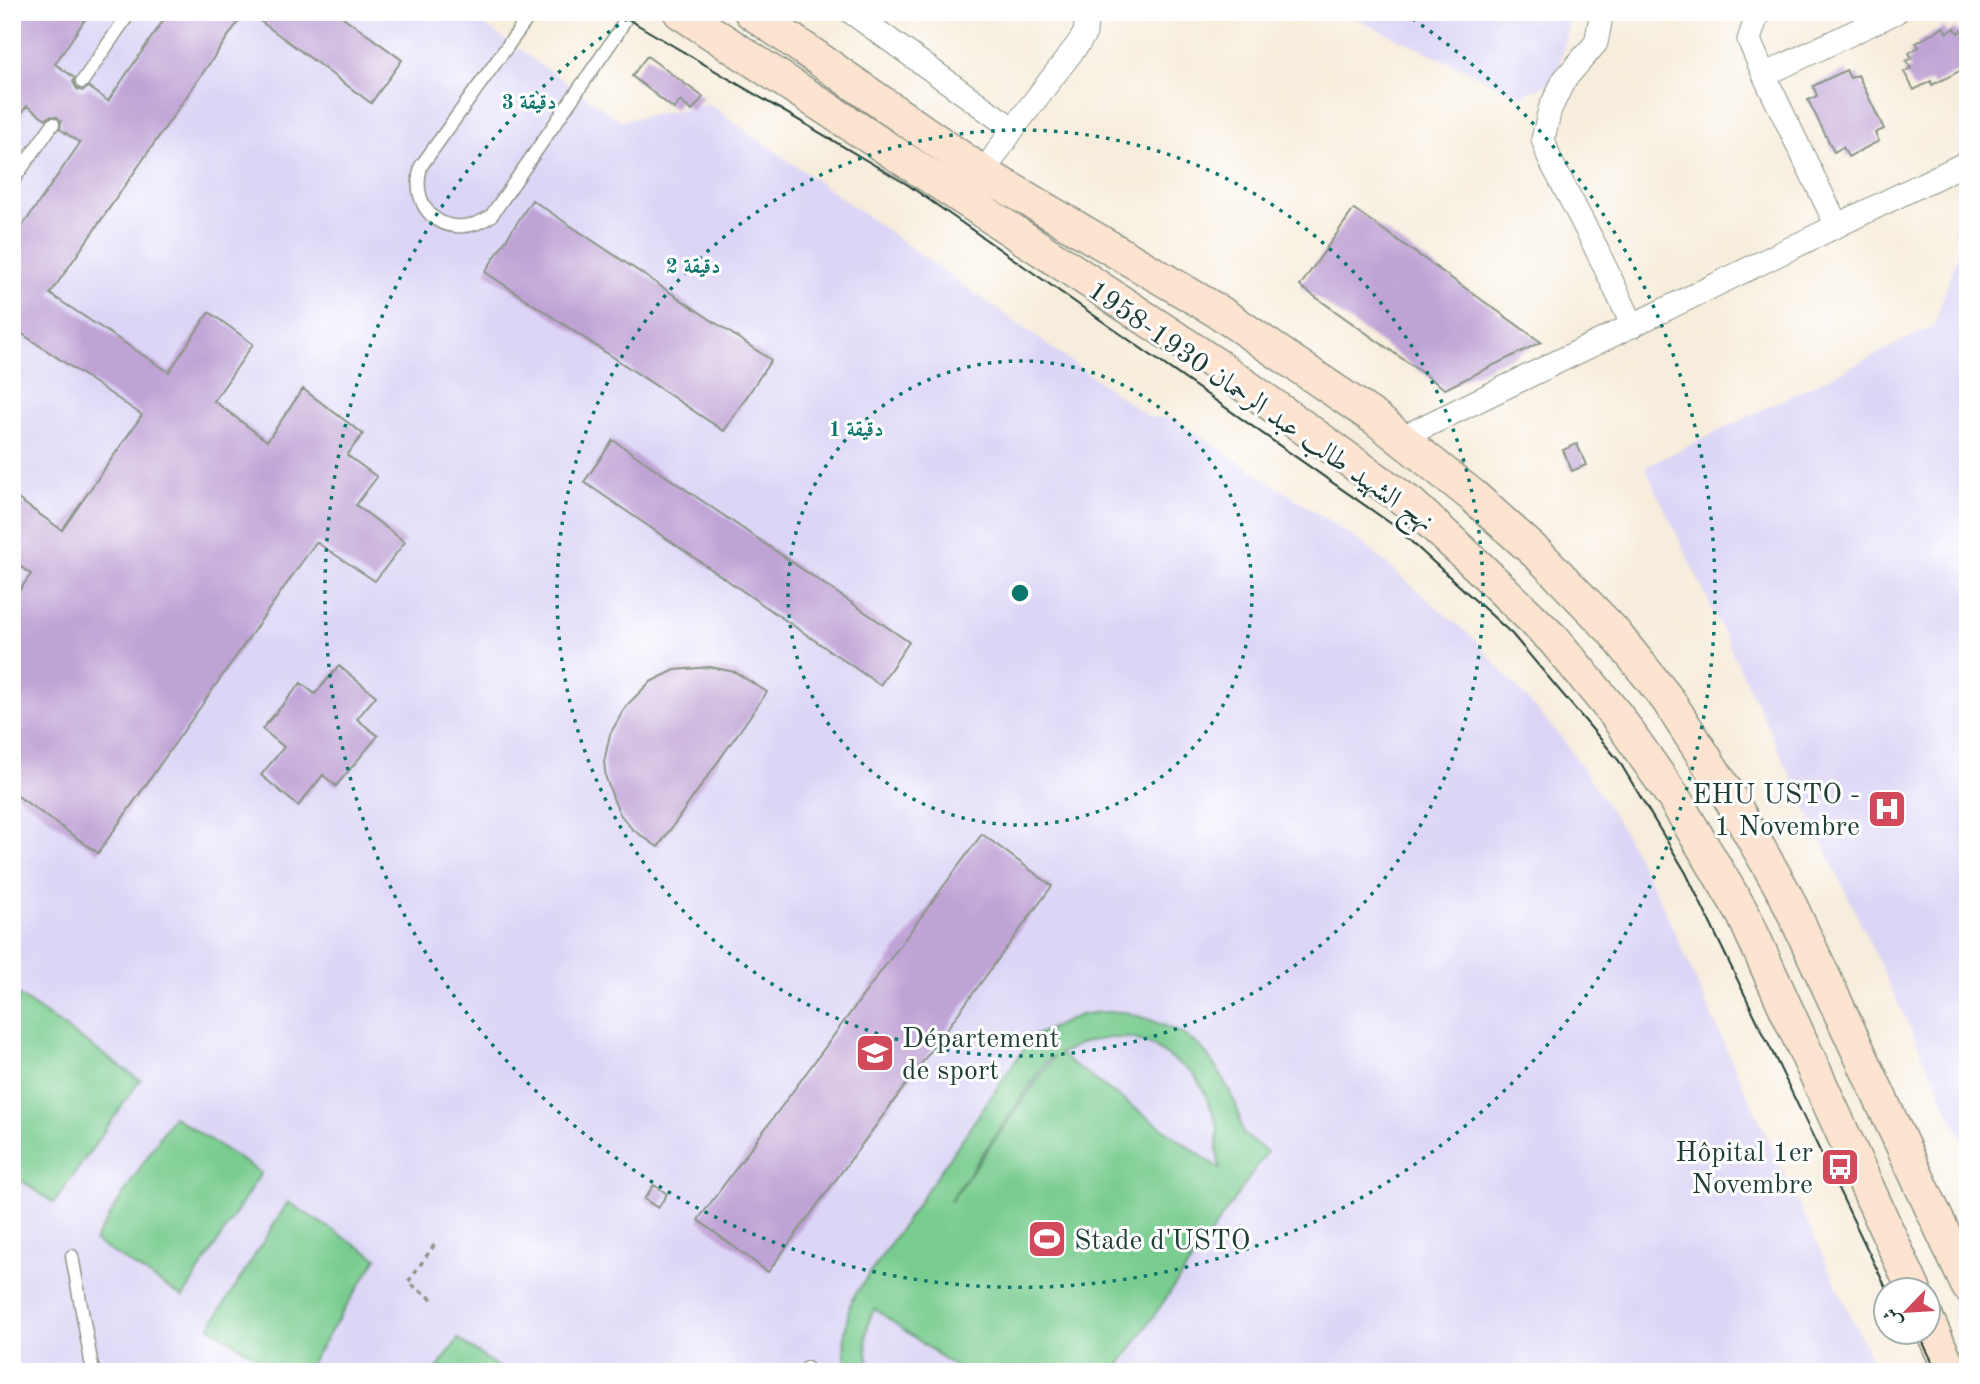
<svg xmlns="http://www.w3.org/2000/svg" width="1980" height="1384" viewBox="0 0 1980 1384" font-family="'Old Standard TT',Amiri,serif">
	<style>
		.built { fill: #dcd5f6 }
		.green { fill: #79cc8f; stroke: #4c8462; stroke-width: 2; fill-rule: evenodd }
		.building { fill: #c0a3d5 }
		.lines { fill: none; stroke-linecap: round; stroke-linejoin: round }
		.lane-casing { stroke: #8b9588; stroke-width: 15 }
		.street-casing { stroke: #8b9588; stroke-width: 25 }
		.secondary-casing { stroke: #8b9588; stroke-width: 36 }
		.path { stroke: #8b9588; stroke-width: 3.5; stroke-dasharray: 5 5; stroke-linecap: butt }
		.lane { stroke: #fff; stroke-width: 12 }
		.street { stroke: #fff; stroke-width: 23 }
		.secondary { stroke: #fde4d1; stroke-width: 33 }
		.tram { stroke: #1f3d34; stroke-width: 2 }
		.ring { fill: none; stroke: #0f766e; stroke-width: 3.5; stroke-dasharray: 3.5 7 }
		.labels { text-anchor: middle; stroke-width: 6; stroke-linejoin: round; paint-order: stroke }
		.street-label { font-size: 28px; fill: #1f3d34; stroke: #fff }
		.poi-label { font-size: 28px; fill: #1f3d34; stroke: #fff; text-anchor: end }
		.centre { fill: #0f766e; stroke: #fff; stroke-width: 3.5 }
		.ring-label { font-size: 21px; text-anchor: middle; font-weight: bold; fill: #0f766e; stroke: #fff; stroke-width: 6; stroke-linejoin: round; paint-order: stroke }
	</style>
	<rect width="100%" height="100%" fill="#fff"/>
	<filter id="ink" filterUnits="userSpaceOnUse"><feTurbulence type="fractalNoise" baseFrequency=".0143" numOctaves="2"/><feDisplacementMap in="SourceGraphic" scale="14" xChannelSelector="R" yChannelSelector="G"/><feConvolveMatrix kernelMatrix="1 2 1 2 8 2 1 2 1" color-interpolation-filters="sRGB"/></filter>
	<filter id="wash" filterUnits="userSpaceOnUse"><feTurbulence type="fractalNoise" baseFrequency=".00686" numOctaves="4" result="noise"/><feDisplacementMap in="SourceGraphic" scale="28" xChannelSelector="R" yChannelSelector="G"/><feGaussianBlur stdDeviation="1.57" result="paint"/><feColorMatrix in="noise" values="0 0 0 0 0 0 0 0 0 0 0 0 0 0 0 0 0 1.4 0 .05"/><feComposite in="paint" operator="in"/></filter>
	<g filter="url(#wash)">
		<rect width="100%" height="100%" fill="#f7eddc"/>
		<path class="built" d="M 12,12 L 469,12 L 470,15 L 621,121 L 709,104 L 1149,417 L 1173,418 L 1361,542 L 1474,639 L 1565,742 L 1618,822 L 1662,904 L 1725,1046 L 1877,1372 L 12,1372 Z
			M 1342,12 L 1572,12 L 1556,80 L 1521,96 Z
			M 1968,223 L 1968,1151 L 1645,467 L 1934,326 Z"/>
		<path class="green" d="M 12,991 L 140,1080 L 54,1203 L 12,1174 Z
			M 1101,1012 L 1125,1012 L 1153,1021 L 1181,1033 L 1202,1048 L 1221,1075 L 1236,1104 L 1243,1134 L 1267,1152 L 1115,1372 L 962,1372 L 875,1309 C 863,1324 865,1355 872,1372 L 847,1372 C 842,1347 845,1326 851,1301 L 1032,1037 L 1080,1015 ZM 1111,1038 L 1132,1038 L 1153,1046 L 1194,1074 L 1205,1093 L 1218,1126 L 1217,1150 L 1220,1169 L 1059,1054 L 1084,1042 ZM 1054,1056 L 951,1201 L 950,1201 L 1048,1059 Z
			M 173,1116 L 261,1173 L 183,1297 L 94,1241 Z
			M 288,1202 L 377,1258 L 305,1372 L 281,1372 L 210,1327 Z
			M 458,1339 L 505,1372 L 435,1372 Z"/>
		<g id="blocks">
			<path class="building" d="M 12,12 L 90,12 L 55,64 L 75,78 L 73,82 L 77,89 L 82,91 L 89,87 L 108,101 L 169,12 L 245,12 L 50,294 L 169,372 L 209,312 L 253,344 L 214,401 L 267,441 L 303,389 L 363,434 L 347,455 L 377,477 L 356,505 L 405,542 L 375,581 L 316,542 L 98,853 L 12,792 L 12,601 L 31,574 L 12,561 L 12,495 L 62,530 L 142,415 L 12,327 L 12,241 L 80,143 L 60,129 L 61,121 L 57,117 L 50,116 L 46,119 L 27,106 L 12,126 Z
				M 248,12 L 336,12 L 402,60 L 371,103 Z
				M 1944,27 L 1947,33 L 1955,28 L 1958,33 L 1968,27 L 1968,67 L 1932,85 L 1931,81 L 1914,90 L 1904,72 L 1911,68 L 1906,61 L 1912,58 L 1909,53 L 1919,47 L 1916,43 Z
				M 647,56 L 703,97 L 692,111 L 680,101 L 674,109 L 632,76 Z
				M 1846,70 L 1850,78 L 1858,75 L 1884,129 L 1875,133 L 1879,141 L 1848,157 L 1843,147 L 1834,152 L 1808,100 L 1817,96 L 1813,86 Z
				M 532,200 L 771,360 L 724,431 L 485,272 Z
				M 1354,209 L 1541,342 L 1445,389 L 1300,286 Z
				M 613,440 L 909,642 L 880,685 L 584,482 Z
				M 1577,444 L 1586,465 L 1572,471 L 1563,450 Z
				M 339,666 L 376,696 L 357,719 L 378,736 L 336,786 L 323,775 L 298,806 L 261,775 L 284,747 L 262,729 L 301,683 L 315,694 Z
				M 710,667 L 735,672 L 767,692 L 658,847 L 632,829 L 620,814 L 614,801 L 606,778 L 604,762 L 610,734 L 626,706 L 650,682 L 675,670 Z
				M 982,834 L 1052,886 L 768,1272 L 698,1220 Z
				M 654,1185 L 667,1194 L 658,1208 L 644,1199 Z"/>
		</g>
	</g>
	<g filter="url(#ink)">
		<use href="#blocks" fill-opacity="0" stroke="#8b9588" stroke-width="2"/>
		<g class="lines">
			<g class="lane-casing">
				<path id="lane" d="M 532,12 L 421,166 C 408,214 450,243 491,216 L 617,34 L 629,12
					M 82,82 L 130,12
					M 12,182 L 53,124
					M 72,1256 L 93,1372
					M 805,1372 L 807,1368"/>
			</g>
			<g class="street-casing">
				<path id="street" d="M 851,12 L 1013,129
					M 1602,12 L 1596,43 L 1564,80 L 1550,109 L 1543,139 L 1550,160 L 1592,240 L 1633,326
					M 1758,12 L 1749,40 L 1764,75
					M 983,173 L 1013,129 L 1078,44 L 1085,33 L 1087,12
					M 1837,226 L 1764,75 L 1896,12
					M 1401,438 L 1968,162"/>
			</g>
			<g class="secondary-casing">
				<path id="secondary" d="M 680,12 L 1215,364 L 1412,505 L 1480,568 L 1554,640 L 1616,715 L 1674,798 L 1743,914 L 1914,1290
					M 751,12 L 983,173 L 1219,312 L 1375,418 L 1473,496 L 1542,558 L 1612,630 L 1668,700 L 1723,786 L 1785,894 L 1968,1286
					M 1927,1319 L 1951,1372"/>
			</g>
			<path class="path" d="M 432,1299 L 408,1282 L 435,1244"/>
			<use href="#lane" class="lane"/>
			<use href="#street" class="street"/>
			<use href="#secondary" class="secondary"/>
			<path class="tram" d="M 616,12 L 908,185 L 1393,525 L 1512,634 L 1619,761 L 1686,873 L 1887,1290
				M 1918,1332 L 1937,1372"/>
		</g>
	</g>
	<g class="ring">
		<circle cx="1020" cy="593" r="232"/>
		<circle cx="1020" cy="593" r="463"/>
		<path d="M1404 13A695 695 0 1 1 636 13"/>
	</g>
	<defs>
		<g id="hospital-square" transform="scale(2.0125)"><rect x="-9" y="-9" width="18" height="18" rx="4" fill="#d1495b" stroke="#fff"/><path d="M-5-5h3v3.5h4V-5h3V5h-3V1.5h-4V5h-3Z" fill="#fff"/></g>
		<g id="university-square" transform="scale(2.0125)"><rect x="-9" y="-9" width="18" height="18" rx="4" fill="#d1495b" stroke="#fff"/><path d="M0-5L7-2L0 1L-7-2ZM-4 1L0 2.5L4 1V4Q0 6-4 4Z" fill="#fff"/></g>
		<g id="bus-square" transform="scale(2.0125)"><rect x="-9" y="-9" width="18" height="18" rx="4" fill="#d1495b" stroke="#fff"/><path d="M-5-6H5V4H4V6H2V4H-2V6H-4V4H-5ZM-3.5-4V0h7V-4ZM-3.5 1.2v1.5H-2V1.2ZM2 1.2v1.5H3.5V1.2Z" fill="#fff"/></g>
		<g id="stadium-square" transform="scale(2.0125)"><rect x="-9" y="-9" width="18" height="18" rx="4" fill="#d1495b" stroke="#fff"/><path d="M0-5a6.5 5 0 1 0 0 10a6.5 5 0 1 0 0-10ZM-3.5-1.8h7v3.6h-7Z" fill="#fff"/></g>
	</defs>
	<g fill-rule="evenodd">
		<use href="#hospital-square" x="1887" y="809"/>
		<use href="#university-square" x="875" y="1053"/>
		<use href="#bus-square" x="1840" y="1167"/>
		<use href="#stadium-square" x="1047" y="1239"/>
	</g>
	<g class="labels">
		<g class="street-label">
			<text transform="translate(1262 405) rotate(35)" y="10">نهج الشهيد طالب عبد الرحمان 1930-1958</text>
		</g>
		<g class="poi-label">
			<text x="1860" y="803">EHU USTO -<tspan x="1860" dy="32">1 Novembre</tspan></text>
			<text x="902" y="1047" text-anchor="start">Département<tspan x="902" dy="32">de sport</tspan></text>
			<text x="1813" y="1161">Hôpital 1er<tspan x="1813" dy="32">Novembre</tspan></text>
			<text x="1074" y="1249" text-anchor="start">Stade d'USTO</text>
		</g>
	</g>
	<circle cx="1020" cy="593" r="10" class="centre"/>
	<g class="ring-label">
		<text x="529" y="109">3 دقيقة</text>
		<text x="693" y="273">2 دقيقة</text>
		<text x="856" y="436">1 دقيقة</text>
	</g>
	<rect width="1980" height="1384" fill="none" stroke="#fff" stroke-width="42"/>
	<g transform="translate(1907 1311) rotate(245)"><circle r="33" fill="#ffffff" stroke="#a5b1ae" stroke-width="2"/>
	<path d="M0-5L12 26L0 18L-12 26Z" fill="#d1495b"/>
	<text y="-10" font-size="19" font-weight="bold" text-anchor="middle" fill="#1f3d34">ش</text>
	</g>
</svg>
